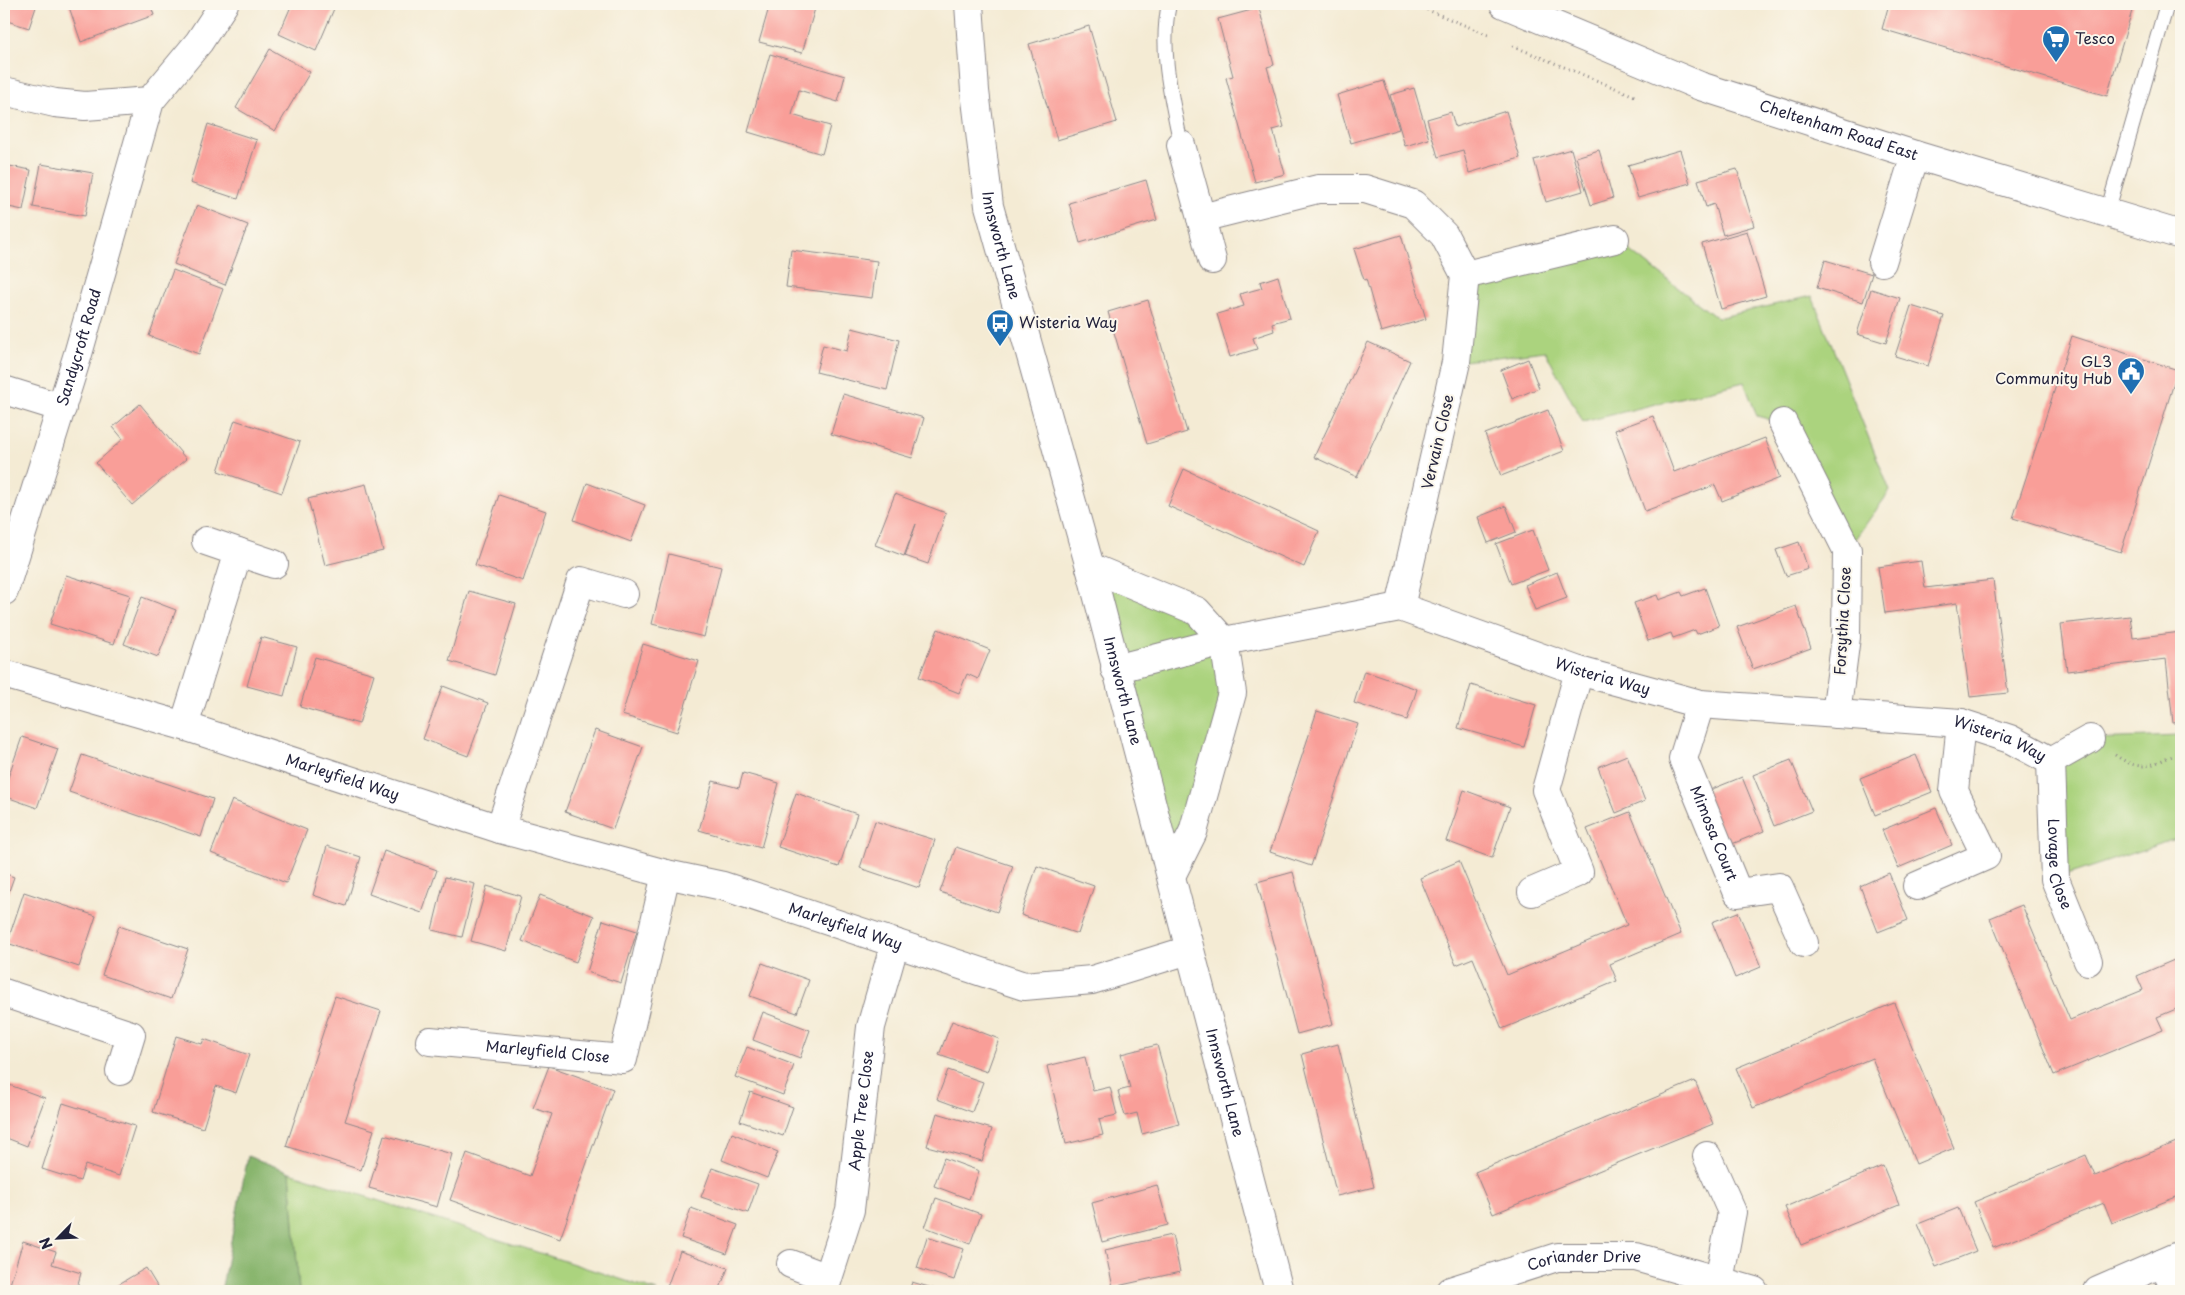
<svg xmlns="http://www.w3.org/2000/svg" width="2185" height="1295" viewBox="0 0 2185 1295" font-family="'Playpen Sans',sans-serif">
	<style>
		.green { fill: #abd37e; stroke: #667a5c }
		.forest { fill: #88b56d; stroke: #556c54 }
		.building { fill: #f99e98 }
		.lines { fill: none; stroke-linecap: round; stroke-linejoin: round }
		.service-casing { stroke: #8b8688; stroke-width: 16 }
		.minor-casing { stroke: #8b8688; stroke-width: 30 }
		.tertiary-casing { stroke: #8b8688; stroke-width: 30 }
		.secondary-casing { stroke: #8b8688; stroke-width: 30 }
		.path { stroke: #8b8688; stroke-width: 3; stroke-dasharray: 1 4; stroke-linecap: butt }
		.service { stroke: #fff; stroke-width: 14 }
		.minor { stroke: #fff; stroke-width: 28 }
		.tertiary { stroke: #fff; stroke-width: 28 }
		.secondary { stroke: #fff; stroke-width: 28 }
		.labels { text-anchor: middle; stroke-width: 4; stroke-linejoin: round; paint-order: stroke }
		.poi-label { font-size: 15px; fill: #22223b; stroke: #fbf7ec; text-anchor: start }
		.street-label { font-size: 15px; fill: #22223b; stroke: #fbf7ec }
	</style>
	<rect width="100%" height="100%" fill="#fbf7ec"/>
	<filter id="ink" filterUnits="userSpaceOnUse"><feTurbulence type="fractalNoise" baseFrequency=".02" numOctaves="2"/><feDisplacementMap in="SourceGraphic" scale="10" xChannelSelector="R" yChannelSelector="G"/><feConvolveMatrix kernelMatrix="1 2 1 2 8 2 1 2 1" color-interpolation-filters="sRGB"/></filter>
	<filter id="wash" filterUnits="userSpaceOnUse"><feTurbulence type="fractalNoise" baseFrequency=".0096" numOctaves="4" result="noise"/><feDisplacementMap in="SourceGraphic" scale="20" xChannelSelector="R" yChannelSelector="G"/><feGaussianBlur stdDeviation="1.12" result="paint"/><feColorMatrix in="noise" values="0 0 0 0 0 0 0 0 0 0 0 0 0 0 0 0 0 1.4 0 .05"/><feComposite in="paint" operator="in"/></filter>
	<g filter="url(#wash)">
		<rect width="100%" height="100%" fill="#f4ebd4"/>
		<path class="green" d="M 1615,239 L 1717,318 L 1812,296 L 1890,491 L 1847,550 L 1783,423 L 1757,416 L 1744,382 L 1583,422 L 1545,351 L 1456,362 L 1465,275 Z
			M 1090,567 L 1197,611 L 1232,693 L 1172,874 Z
			M 2181,736 L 2181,837 L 2055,879 L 2051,761 L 2090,739 Z
			M 290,1172 L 657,1291 L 299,1291 Z"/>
		<path class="forest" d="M 248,1156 L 290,1172 L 299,1291 L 221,1291 Z"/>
		<g id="blocks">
			<path class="building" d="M 4,4 L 37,4 L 29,28 L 4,20 Z
				M 68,4 L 150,4 L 154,15 L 81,42 Z
				M 292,4 L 336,4 L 316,51 L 279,34 Z
				M 770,4 L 816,5 L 802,53 L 759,42 Z
				M 1889,4 L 2134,4 L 2107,96 L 1882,29 Z
				M 1259,8 L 1274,65 L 1267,67 L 1284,127 L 1273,130 L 1285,174 L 1255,182 L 1226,78 L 1233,76 L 1218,19 Z
				M 1089,26 L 1117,122 L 1057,140 L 1029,44 Z
				M 270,49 L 310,72 L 275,131 L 236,108 Z
				M 770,54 L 845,76 L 838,102 L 799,90 L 792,115 L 830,126 L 822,154 L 748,132 Z
				M 1384,81 L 1399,129 L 1351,143 L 1337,95 Z
				M 1414,88 L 1429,139 L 1405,146 L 1390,95 Z
				M 1506,111 L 1520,158 L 1469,173 L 1463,150 L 1438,157 L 1427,119 L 1451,112 L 1455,127 Z
				M 208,124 L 257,140 L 238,199 L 190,183 Z
				M 1571,149 L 1583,191 L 1546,202 L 1534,160 Z
				M 1599,150 L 1613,198 L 1591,205 L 1576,157 Z
				M 1680,150 L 1690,183 L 1638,198 L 1628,165 Z
				M 41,164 L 93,173 L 85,216 L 33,207 Z
				M 4,165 L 31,170 L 23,210 L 4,206 Z
				M 1737,169 L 1754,226 L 1723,235 L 1714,204 L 1706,207 L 1698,180 Z
				M 1146,180 L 1157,220 L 1080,243 L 1069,203 Z
				M 197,205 L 248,225 L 225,285 L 174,264 Z
				M 1747,231 L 1766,296 L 1721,309 L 1702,244 Z
				M 1401,235 L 1426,319 L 1381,332 L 1366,279 L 1364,280 L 1354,249 Z
				M 791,250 L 877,261 L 872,298 L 786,287 Z
				M 1825,260 L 1872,274 L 1863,302 L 1817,288 Z
				M 173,270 L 223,289 L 199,354 L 149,336 Z
				M 1278,276 L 1290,318 L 1272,323 L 1274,331 L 1253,338 L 1257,349 L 1230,357 L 1217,314 L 1244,306 L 1240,294 L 1262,288 L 1260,282 Z
				M 1871,289 L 1900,298 L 1886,343 L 1857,334 Z
				M 1148,300 L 1187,432 L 1147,444 L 1108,312 Z
				M 1911,306 L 1944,316 L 1928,366 L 1895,356 Z
				M 852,328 L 899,340 L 887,390 L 816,372 L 823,345 L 847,351 Z
				M 2072,336 L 2178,370 L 2121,552 L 2013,518 Z
				M 1368,342 L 1410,361 L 1357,477 L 1314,457 Z
				M 1528,359 L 1539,388 L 1512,399 L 1501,370 Z
				M 843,394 L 924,418 L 912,458 L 831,434 Z
				M 140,404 L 186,459 L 132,505 L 96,463 L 123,439 L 113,427 Z
				M 1548,410 L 1564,451 L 1501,476 L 1485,434 Z
				M 1653,416 L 1674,472 L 1765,438 L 1780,478 L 1722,501 L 1715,485 L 1645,511 L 1615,430 Z
				M 235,420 L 300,442 L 282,493 L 218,471 Z
				M 1184,469 L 1319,531 L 1304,567 L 1168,506 Z
				M 587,483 L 645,505 L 631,542 L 574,520 Z
				M 366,484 L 383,551 L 325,565 L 308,499 Z
				M 895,494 L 946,513 L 928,564 L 905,556 L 916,524 L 904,556 L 875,545 Z
				M 499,495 L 546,511 L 523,581 L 475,565 Z
				M 1506,506 L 1516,532 L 1488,543 L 1478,517 Z
				M 1533,530 L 1548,570 L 1511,584 L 1496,544 Z
				M 1799,542 L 1808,569 L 1786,576 L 1776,550 Z
				M 669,554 L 721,567 L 704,637 L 652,624 Z
				M 1921,561 L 1925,588 L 1993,580 L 2008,693 L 1970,697 L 1957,603 L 1885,613 L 1878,567 Z
				M 1557,572 L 1567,598 L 1535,610 L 1525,585 Z
				M 66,575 L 130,595 L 114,644 L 50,624 Z
				M 1705,588 L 1719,626 L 1697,634 L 1695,630 L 1673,638 L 1671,633 L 1648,641 L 1634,603 L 1657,595 L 1659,600 L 1681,592 L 1683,596 Z
				M 469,591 L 516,604 L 495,675 L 449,661 Z
				M 142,597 L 176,610 L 158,657 L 124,644 Z
				M 1796,606 L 1811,648 L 1753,669 L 1737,627 Z
				M 2130,616 L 2133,638 L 2181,632 L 2181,722 L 2173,723 L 2166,659 L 2067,671 L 2061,624 Z
				M 938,629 L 990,650 L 978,679 L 967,674 L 959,693 L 919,677 Z
				M 261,637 L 297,647 L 284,696 L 247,686 Z
				M 643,644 L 699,661 L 677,732 L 622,715 Z
				M 315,657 L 374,674 L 359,724 L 300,707 Z
				M 1364,671 L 1417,689 L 1407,720 L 1354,703 Z
				M 1471,685 L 1536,705 L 1524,747 L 1458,728 Z
				M 443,686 L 488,703 L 468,756 L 423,739 Z
				M 1317,711 L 1358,724 L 1311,866 L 1270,852 Z
				M 595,730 L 643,747 L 613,829 L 565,812 Z
				M 22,737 L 58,749 L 37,808 L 4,796 L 4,789 Z
				M 82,755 L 213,799 L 201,837 L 69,792 Z
				M 1627,755 L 1645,801 L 1616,813 L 1598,767 Z
				M 1916,755 L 1932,792 L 1875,815 L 1860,778 Z
				M 1791,760 L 1812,811 L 1774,826 L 1753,775 Z
				M 743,773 L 779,783 L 761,848 L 699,830 L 713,781 L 739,788 Z
				M 1742,777 L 1764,831 L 1727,846 L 1705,792 Z
				M 1464,790 L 1510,807 L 1492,858 L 1446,841 Z
				M 796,793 L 857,814 L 839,867 L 778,847 Z
				M 232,800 L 307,830 L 286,883 L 211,853 Z
				M 1936,808 L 1952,845 L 1898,868 L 1882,830 Z
				M 1630,812 L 1681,934 L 1610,964 L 1617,981 L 1502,1029 L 1473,958 L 1456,965 L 1420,878 L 1459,861 L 1507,975 L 1627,925 L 1587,829 Z
				M 875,821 L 935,840 L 919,888 L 860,868 Z
				M 327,846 L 361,857 L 346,906 L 313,895 Z
				M 956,847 L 1013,866 L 997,912 L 940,892 Z
				M 384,851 L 437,870 L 422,913 L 369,894 Z
				M 1037,866 L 1094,886 L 1078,934 L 1021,915 Z
				M 1293,872 L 1333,1024 L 1297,1034 L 1257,882 Z
				M 4,873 L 14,877 L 4,905 Z
				M 1889,873 L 1908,920 L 1878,932 L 1860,886 Z
				M 445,877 L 475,884 L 462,937 L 432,930 Z
				M 487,886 L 521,896 L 506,951 L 471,941 Z
				M 24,892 L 96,916 L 79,967 L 7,943 Z
				M 540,895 L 594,916 L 576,962 L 522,941 Z
				M 2022,905 L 2070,1020 L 2143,990 L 2137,976 L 2181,957 L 2181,1007 L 2157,1017 L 2163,1030 L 2054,1075 L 1990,918 Z
				M 1738,912 L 1761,967 L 1735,978 L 1712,922 Z
				M 603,920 L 637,931 L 621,983 L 587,972 Z
				M 119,926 L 188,949 L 171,999 L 102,975 Z
				M 762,963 L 809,980 L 797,1013 L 750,996 Z
				M 335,996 L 381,1011 L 345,1121 L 374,1130 L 361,1170 L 286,1146 Z
				M 1894,1003 L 1954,1148 L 1916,1164 L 1872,1058 L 1753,1108 L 1736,1068 Z
				M 763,1012 L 810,1030 L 800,1058 L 753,1040 Z
				M 952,1021 L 999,1039 L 987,1072 L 939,1055 Z
				M 176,1036 L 202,1044 L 204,1039 L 249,1055 L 236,1093 L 216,1086 L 203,1128 L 153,1112 Z
				M 1338,1044 L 1374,1187 L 1337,1196 L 1302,1054 Z
				M 1157,1045 L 1179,1124 L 1142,1134 L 1137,1113 L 1125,1116 L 1118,1091 L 1130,1088 L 1121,1054 Z
				M 747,1047 L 794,1065 L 783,1095 L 735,1077 Z
				M 1085,1057 L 1093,1091 L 1110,1087 L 1117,1115 L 1099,1119 L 1103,1135 L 1066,1144 L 1047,1066 Z
				M 549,1066 L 613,1089 L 560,1239 L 450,1200 L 467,1153 L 530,1176 L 552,1114 L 533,1108 Z
				M 948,1070 L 983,1082 L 972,1112 L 937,1099 Z
				M 1695,1081 L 1713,1124 L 1493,1214 L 1475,1172 Z
				M 4,1083 L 45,1098 L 27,1146 L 4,1137 Z
				M 750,1092 L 793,1107 L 783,1136 L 740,1121 Z
				M 63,1103 L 135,1126 L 119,1176 L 85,1165 L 80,1181 L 42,1169 Z
				M 937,1113 L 992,1129 L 982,1161 L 927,1146 Z
				M 732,1133 L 778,1152 L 767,1178 L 722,1160 Z
				M 384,1135 L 452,1154 L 437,1207 L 369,1188 Z
				M 2181,1140 L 2181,1195 L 2112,1223 L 2104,1203 L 1993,1248 L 1974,1202 L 2086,1155 L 2095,1176 Z
				M 944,1158 L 979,1171 L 969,1199 L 934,1186 Z
				M 1883,1166 L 1899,1205 L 1801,1245 L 1785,1207 Z
				M 712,1168 L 758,1184 L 748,1213 L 701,1197 Z
				M 1157,1185 L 1168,1225 L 1102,1242 L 1092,1203 Z
				M 936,1198 L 981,1214 L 970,1244 L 925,1227 Z
				M 691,1208 L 738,1225 L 727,1254 L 681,1238 Z
				M 1958,1208 L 1976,1251 L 1936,1267 L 1918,1224 Z
				M 1172,1235 L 1180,1272 L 1113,1287 L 1105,1250 Z
				M 927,1237 L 964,1249 L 954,1280 L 917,1268 Z
				M 23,1241 L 56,1252 L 52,1264 L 81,1273 L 76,1291 L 8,1291 Z
				M 680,1251 L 728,1268 L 719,1291 L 679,1291 L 667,1287 Z
				M 146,1268 L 160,1291 L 107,1291 Z
				M 912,1282 L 942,1291 L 909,1291 Z"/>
		</g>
	</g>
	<g filter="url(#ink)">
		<use href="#blocks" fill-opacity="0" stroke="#8b8688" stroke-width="1"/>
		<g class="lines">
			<g class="service-casing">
				<path id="service" d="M 1169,4 C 1159,51 1172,99 1181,145
					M 2107,213 L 2167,4"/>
			</g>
			<g class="minor-casing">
				<g id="minor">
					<path d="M 4,91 L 55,103 L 85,106 L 150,101"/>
					<path d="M 1181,145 L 1201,218 L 1318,189 L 1365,189 L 1413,204 L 1444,235 L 1465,275 L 1456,362 L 1400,607"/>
					<path d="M 1201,218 L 1212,260"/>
					<path d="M 1882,262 L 1915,155"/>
					<path d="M 1465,275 L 1615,239"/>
					<path d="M 4,390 L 62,408"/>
					<path d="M 1783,423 L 1847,550 L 1846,637 L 1836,714"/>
					<path d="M 238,552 L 274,564"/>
					<path d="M 1090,567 L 1197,611 L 1224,641 L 1232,693 L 1193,832 L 1172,874"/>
					<path id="s1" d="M 4,591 L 78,354 L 150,101 L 199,42 L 224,4"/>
					<path id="s2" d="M 1115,669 L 1224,641 L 1400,607 L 1579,671 L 1700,704 L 1961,723 L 2010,739 L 2051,761"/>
					<path id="s3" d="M 4,674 L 184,726 L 500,829 L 666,874 L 723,886 L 1024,986 L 1092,980 L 1189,950"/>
					<path id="s4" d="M 1700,704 L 1683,759 L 1738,893 L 1779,887 L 1804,943"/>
					<path d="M 184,726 L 238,552 L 206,541"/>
					<path id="s5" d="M 2051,761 L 2055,879 L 2088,961"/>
					<path d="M 2051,761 L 2090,739"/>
					<path d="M 500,829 L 581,581 L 624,594"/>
					<path d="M 1917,886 L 1986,856 L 1954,791 L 1961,723"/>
					<path d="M 1532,892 L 1579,872 L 1546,790 L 1579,671"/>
					<path d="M 4,993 L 131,1035 L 120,1071"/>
					<path id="s6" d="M 430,1041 L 623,1059 L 666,874"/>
					<path d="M 1707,1156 L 1732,1212 L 1719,1281"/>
					<path d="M 2163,1263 L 2176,1291"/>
					<path d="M 791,1264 L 828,1278"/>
					<path id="s7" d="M 824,1291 L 850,1210 L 871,1027 L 895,943"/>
					<path id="s8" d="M 1450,1291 L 1557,1257 L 1636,1257 L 1754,1291"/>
					<path d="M 2098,1291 L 2181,1255"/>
				</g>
			</g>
			<g class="tertiary-casing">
				<g id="tertiary">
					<path id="s9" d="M 969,4 L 975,91 L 989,206 L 1090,567 L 1279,1291"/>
				</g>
			</g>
			<g class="secondary-casing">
				<g id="secondary">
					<path id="s10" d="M 1504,4 L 1700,86 L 1915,155 L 2181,235"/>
				</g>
			</g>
			<path class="path" d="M 1413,4 L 1491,36
				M 1513,46 L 1637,97
				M 2115,755 C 2146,776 2152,762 2181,753"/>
			<use href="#service" class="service"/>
			<use href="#minor" class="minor"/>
			<use href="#tertiary" class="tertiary"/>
			<use href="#secondary" class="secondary"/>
		</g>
	</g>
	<defs>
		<g id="supermarket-pin" transform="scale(1.4375)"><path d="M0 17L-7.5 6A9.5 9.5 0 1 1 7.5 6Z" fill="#1f6fb2" stroke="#fbf7ec"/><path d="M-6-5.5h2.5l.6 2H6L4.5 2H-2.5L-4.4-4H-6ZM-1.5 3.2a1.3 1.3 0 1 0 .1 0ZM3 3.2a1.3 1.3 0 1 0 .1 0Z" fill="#fff"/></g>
		<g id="bus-pin" transform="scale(1.4375)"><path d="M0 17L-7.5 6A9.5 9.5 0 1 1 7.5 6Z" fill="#1f6fb2" stroke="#fbf7ec"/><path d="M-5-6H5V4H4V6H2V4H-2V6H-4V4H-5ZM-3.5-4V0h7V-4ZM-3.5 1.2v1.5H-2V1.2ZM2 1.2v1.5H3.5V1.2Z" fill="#fff"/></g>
		<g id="civic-pin" transform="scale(1.4375)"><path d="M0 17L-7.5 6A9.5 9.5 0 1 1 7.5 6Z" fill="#1f6fb2" stroke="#fbf7ec"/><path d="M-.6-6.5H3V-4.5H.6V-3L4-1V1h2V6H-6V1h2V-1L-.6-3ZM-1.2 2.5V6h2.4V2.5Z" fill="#fff"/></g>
	</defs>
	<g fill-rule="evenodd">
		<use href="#supermarket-pin" x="2056" y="39"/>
		<use href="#bus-pin" x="1000" y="323"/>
		<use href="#civic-pin" x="2131" y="371"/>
	</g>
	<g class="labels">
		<g class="poi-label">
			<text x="2075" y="44">Tesco</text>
			<text x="1019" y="328">Wisteria Way</text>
			<text x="2112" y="367" text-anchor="end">GL3<tspan x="2112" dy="17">Community Hub</tspan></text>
		</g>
		<g class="street-label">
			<text dy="5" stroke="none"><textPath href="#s10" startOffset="358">Cheltenham Road East</textPath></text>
			<text dy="5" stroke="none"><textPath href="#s9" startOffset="244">Innsworth Lane</textPath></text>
			<text dy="5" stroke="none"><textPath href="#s1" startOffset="255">Sandycroft Road</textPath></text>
			<text transform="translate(1438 442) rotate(-77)" y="5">Vervain Close</text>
			<text transform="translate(1843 621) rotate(-87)" y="5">Forsythia Close</text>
			<text dy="5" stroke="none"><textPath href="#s2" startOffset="506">Wisteria Way</textPath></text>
			<text dy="5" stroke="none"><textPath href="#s9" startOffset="706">Innsworth Lane</textPath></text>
			<text dy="5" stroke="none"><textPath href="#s2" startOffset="911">Wisteria Way</textPath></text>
			<text dy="5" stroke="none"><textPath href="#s3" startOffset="354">Marleyfield Way</textPath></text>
			<text dy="5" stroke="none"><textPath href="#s4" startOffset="138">Mimosa Court</textPath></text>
			<text dy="5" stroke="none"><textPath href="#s5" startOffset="104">Lovage Close</textPath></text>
			<text dy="5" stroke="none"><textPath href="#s3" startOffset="879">Marleyfield Way</textPath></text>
			<text dy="5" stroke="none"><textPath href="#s6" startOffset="118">Marleyfield Close</textPath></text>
			<text dy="5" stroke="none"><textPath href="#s9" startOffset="1111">Innsworth Lane</textPath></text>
			<text dy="5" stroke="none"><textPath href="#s7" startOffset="185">Apple Tree Close</textPath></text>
			<text dy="5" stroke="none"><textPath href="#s8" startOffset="139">Coriander Drive</textPath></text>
		</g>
	</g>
	<rect width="2185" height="1295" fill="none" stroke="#fbf7ec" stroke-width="20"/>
	<g transform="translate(58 1238) rotate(246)" stroke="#fbf7ec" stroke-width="4" paint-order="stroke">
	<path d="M0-4L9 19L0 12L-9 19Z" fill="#22223b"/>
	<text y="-8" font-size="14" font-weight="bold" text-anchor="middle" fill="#22223b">N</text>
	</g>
</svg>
